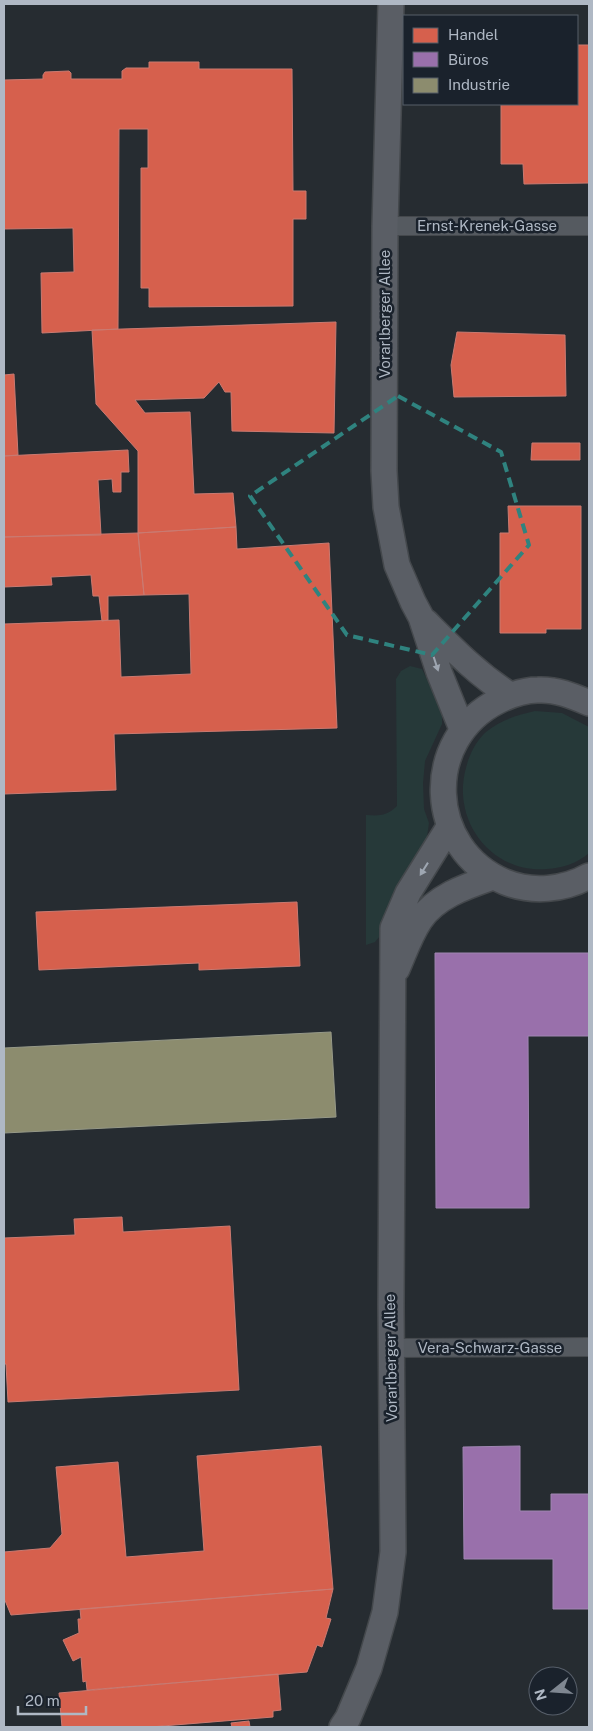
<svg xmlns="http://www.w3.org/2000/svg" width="593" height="1731" viewBox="0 0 593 1731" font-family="'Public Sans',sans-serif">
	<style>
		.green { fill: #263939 }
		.shops { fill: #d6604d; stroke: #ca7a71 }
		.offices { fill: #9970ab; stroke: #a086b2 }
		.industry { fill: #8c8c6e; stroke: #969988 }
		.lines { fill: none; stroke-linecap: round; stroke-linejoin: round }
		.minor-casing { stroke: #44484c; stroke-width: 20 }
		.secondary-casing { stroke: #44484c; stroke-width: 28 }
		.minor { stroke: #555a60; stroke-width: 18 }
		.secondary { stroke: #5a5e65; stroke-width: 25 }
		.oneway { fill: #9ea6b1 }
		.marked { fill: none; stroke: #2f837f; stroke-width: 4; stroke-dasharray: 10 6; stroke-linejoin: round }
		.labels { text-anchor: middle; stroke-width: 5; stroke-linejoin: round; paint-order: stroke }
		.street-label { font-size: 15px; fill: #afb8c4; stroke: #1a222c }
	</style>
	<rect width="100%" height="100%" fill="#262c31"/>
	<path class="green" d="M 410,666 L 422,669 L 442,710 L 442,724 L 425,761 L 423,783 L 424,809 L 429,823 L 426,844 L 394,895 L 380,936 L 375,942 L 366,945 L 366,815 C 379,816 387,816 397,806 L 396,679 L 401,671 Z
		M 535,711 L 562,713 L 589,727 L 589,853 C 578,863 562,868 547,869 C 492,874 451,821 466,768 C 469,755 476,741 486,732 C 501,720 517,715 535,711 Z"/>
	<path class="shops" d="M 577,45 L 589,45 L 589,183 L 524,184 L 523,164 L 501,164 L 501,104 L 577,104 Z
		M 149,62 L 199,62 L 199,69 L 292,69 L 293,191 L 306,191 L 306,219 L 293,219 L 293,306 L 149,307 L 149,288 L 141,288 L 141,168 L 148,168 L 148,129 L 119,129 L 118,329 L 42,333 L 41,273 L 74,272 L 73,228 L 4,229 L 4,80 L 43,79 L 43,75 L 45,72 L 69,71 L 71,73 L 71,79 L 122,79 L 122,71 L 126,68 L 149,68 Z
		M 336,322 L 334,433 L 232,431 L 231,392 L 225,392 L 219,382 L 204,398 L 135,400 L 145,413 L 190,412 L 194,494 L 233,493 L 236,527 L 138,533 L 138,451 L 96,404 L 92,330 Z
		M 457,332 L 565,335 L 566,396 L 454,397 L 451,365 Z
		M 14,374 L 18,455 L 4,456 L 4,375 Z
		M 532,443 L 580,443 L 580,460 L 531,460 Z
		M 128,450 L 129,472 L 121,472 L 121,492 L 113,492 L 112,479 L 98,480 L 101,535 L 4,537 L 4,456 Z
		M 508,506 L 581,506 L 581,629 L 546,629 L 546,633 L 500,633 L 500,533 L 509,533 Z
		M 236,527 L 237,549 L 329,543 L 337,728 L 114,734 L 116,790 L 4,794 L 4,624 L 119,620 L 121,677 L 191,674 L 189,594 L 144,595 L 138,533 Z
		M 138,533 L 144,595 L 108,596 L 108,620 L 102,621 L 99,596 L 93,596 L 91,575 L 51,577 L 52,585 L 4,587 L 4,537 Z
		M 297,902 L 300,966 L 199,970 L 199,963 L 39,970 L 36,912 Z
		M 122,1217 L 123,1232 L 230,1226 L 239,1390 L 8,1402 L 6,1364 L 4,1364 L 4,1238 L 75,1235 L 74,1219 Z
		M 321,1446 L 333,1589 L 11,1615 L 4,1598 L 4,1552 L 50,1548 L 62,1534 L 56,1467 L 118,1462 L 126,1557 L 204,1551 L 197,1456 Z
		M 333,1589 L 326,1618 L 331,1619 L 322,1647 L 317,1645 L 307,1672 L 87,1690 L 86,1681 L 83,1682 L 81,1657 L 73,1661 L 63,1640 L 79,1633 L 78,1619 L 81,1619 L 80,1609 Z
		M 278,1674 L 281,1710 L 273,1711 L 273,1717 L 150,1727 L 62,1727 L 59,1693 Z
		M 249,1721 L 250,1727 L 232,1727 L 231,1723 Z"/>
	<path class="offices" d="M 435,953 L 589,953 L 589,1036 L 528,1036 L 529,1208 L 436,1208 Z
		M 520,1446 L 520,1511 L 551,1511 L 551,1494 L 589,1494 L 589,1609 L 553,1609 L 553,1559 L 464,1559 L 463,1447 Z"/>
	<path class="industry" d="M 331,1032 L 336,1117 L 4,1133 L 4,1048 Z"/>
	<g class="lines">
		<g class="minor-casing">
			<path id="minor" d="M 385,226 L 589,226
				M 391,1348 L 589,1347"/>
		</g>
		<g class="secondary-casing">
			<path id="secondary" d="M 391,4 L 385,226 L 384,471 L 386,507 L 397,565 L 413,602 L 421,617 L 439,672 L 462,729
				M 426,622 C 453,649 477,674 510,695
				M 589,703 C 573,696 556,689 538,690 C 524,690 510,695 498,701 C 422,739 426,849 505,882 C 532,893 564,890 589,876
				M 397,969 C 404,953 410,935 420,920 C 436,896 467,886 493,877
				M 342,1727 L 348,1718 L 369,1668 L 385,1612 L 393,1552 L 391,1305 L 393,928 L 408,893 L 449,827"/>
		</g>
		<use href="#minor" class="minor"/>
		<use href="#secondary" class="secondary"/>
	</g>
	<defs><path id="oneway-solid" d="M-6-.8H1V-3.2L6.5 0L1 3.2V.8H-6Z" transform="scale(1.25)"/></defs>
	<g class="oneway">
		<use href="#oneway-solid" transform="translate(436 664) rotate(72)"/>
		<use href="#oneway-solid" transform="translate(424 869) rotate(122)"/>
	</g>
	<path class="marked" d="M 398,396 L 501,452 L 529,545 L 432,655 L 347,635 L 250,496 Z"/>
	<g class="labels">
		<g class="street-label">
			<text x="487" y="231">Ernst-Krenek-Gasse</text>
			<text transform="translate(385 314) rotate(-90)" y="5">Vorarlberger Allee</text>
			<text x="490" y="1353">Vera-Schwarz-Gasse</text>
			<text transform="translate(391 1358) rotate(-91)" y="5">Vorarlberger Allee</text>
		</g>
	</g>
	<rect width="593" height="1731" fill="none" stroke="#afb8c4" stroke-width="10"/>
	<rect x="403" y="15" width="175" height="90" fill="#1a222c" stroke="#565e69"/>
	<rect x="413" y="28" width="25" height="15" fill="#d6604d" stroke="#565e69"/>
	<text x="448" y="40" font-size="15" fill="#afb8c4">Handel</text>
	<rect x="413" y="52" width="25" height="15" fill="#9970ab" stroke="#565e69"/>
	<text x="448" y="65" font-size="15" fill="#afb8c4">Büros</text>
	<rect x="413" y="78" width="25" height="15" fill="#8c8c6e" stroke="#565e69"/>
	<text x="448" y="90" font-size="15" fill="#afb8c4">Industrie</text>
	<g transform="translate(553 1691) rotate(253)"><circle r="24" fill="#1a222c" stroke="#565e69"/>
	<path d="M0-4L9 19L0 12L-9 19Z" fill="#7f8791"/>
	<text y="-8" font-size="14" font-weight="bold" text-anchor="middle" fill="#afb8c4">N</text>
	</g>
	<path d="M18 1706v8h68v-8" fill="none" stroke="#afb8c4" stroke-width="2.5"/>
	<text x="25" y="1706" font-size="15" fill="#afb8c4" stroke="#1a222c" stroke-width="4" paint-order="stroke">20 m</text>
</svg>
